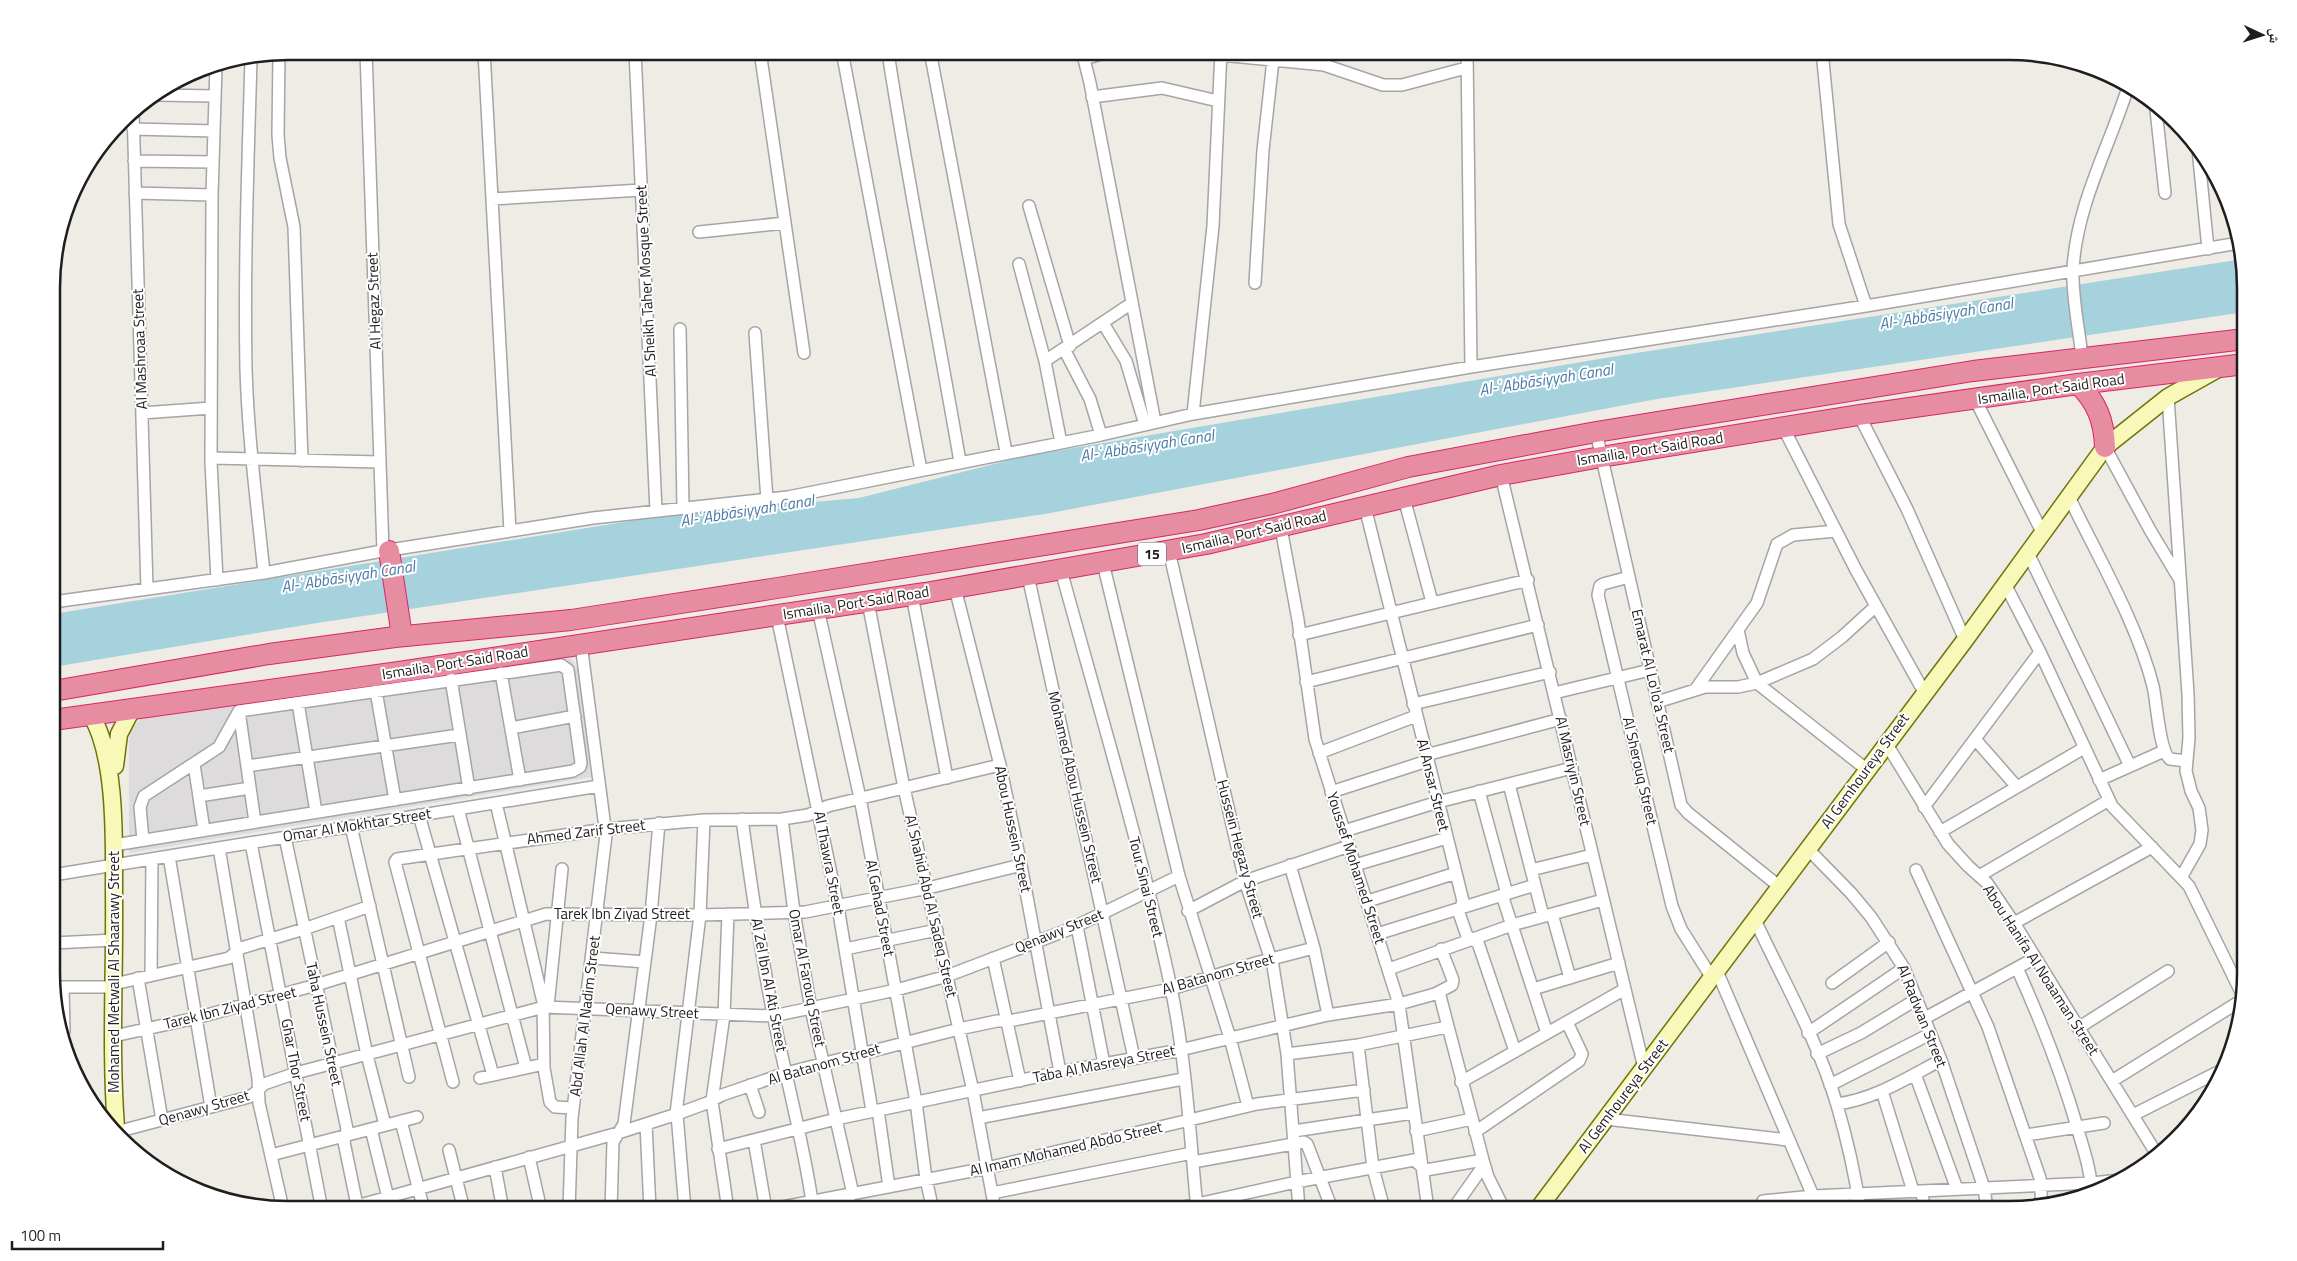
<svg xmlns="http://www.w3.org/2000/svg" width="2297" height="1261" viewBox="0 0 2297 1261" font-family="'Titillium Web','Noto Naskh Arabic',sans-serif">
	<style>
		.residential { fill: #dddbdb }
		.water { fill: #a5d2dd }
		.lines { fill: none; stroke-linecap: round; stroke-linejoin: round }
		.street-casing { stroke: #a5a5a5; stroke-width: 14 }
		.secondary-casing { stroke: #6e7506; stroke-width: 19 }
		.highway-casing { stroke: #d9266b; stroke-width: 22 }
		.street { stroke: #fff; stroke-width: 11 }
		.secondary { stroke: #f8f9b9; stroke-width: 16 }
		.highway { stroke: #e68da1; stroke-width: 20 }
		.labels { text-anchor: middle; stroke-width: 4; stroke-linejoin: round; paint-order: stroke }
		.shield { fill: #fff; stroke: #626262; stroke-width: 1 }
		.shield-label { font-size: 14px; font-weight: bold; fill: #1e1e1e }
		.street-label { font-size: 15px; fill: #1e1e1e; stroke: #fff }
		.water-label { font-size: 16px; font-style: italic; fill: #487ba6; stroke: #fff }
		.rim { fill: none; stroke: #1e1e1e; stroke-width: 2.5 }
	</style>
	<rect width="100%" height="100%" fill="#efebe5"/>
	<path class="residential" d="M 571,658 L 579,671 L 591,777 L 129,853 L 129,731 L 141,718 Z"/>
	<path class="water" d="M 2243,259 L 2245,272 L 2245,312 L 1657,399 L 1045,514 L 317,623 L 53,667 L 53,614 L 667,515 L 859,498 L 1026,456 L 1617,356 Z"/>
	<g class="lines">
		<g class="street-casing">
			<path id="street" d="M 366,51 L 383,551
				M 484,51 L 510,531
				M 635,51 L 656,511
				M 760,51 L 804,353
				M 842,51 L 921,470
				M 930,51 L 1006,452
				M 1082,51 L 1090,83 L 1155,422
				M 1467,51 L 1471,367
				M 1822,51 L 1839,224 L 1866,306
				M 279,53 L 278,135 L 280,158 L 294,227 L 302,461
				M 1221,55 L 1324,65 L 1383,85 L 1402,85 L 1466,68
				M 251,59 C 248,162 244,266 246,369 C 248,437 257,505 264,573
				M 889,59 C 910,194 937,328 960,462
				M 1084,59 L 1111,51
				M 216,66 L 212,195 L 211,462 L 217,580
				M 157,95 L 215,96
				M 1092,97 L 1162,88 L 1218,101
				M 133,110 L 147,589
				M 2156,110 L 2165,193
				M 133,129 L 214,131
				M 2198,149 L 2208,249
				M 134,161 L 213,162
				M 135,193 L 212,195
				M 492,199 L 641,190
				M 1029,206 L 1070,346
				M 699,232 L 785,223
				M 1019,264 L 1045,361 L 1061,443
				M 1255,283 L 1263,150 L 1273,60
				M 1103,323 L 1126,361 L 1145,425
				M 680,329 L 683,508
				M 755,333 L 767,500
				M 1064,349 L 1090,399 L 1101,435
				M 2082,357 C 2079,329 2072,298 2073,270 C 2076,205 2110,146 2129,84
				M 1045,361 L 1132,303
				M 2168,397 L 2188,694 L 2189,738 L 2186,771 L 2191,791 L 2199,808 L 2202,830 L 2200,844 L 2182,876
				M 1975,399 L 2042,532
				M 142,413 L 211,408
				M 1193,414 L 1213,226 L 1221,51
				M 1859,415 L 1907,509 L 1965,640
				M 1783,427 L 1856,570 L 1924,692
				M 1596,432 L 1681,805 L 1688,813 L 1780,887
				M 2105,447 L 2150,530 L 2180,580
				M 211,458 L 380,462
				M 1501,475 L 1644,1068
				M 2069,497 C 2098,557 2137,623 2153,686 C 2157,703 2159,751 2170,759 L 2186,761
				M 1404,498 L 1432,602
				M 1365,507 L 1463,901 L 1459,913 L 1467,936 L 1478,943 L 1515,1051
				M 1281,528 L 1298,620 L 1315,739 L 1399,1004 L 1428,1209
				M 1169,551 L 1245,881 L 1273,966 L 1287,1054 L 1299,1209
				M 2028,553 L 2130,766
				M 1103,563 L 1179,876 L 1230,1038 L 1248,1106
				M 1061,570 C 1099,709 1141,847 1171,988 C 1186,1060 1190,1136 1197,1209
				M 1028,576 L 1134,1058
				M 1629,577 L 1603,584 L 1600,586 L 1598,595 L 1672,906 L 1681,929 L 1712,978
				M 2005,584 L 2040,652 L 2112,806 L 2189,886 L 2243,996
				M 955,588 L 1000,765 L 1021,865 L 1060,1072
				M 912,595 L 947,778
				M 53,602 L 264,573 L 377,552 L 593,518 L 788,497 L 1101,435 L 1193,414 L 1471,367 L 1866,306 L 2239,243
				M 868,602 L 904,788 L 973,1091 L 995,1210
				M 818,609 L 860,798 L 879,899 L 916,1102 L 926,1179 L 933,1210
				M 777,616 L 838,907 L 872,1111
				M 1738,630 L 1743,653 L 1757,683 L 1866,769
				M 1299,635 L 1528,580
				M 501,673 L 520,780
				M 451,679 L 469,789
				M 1306,682 L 1538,625
				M 1695,690 L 1757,603 L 1777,544 L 1793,535 L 1836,531
				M 376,691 L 395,800
				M 1554,693 L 1650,670
				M 1657,702 L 1705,687 L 1738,687 L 1757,683 L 1813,659 L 1842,637 L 1876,606
				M 298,703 L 316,812
				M 1413,704 L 1550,672
				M 239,711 L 255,822
				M 511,728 L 575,716
				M 1975,739 L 2017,787
				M 1886,743 L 1948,844 L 1968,866 L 1987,883 L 2014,923 L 2156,1153
				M 1319,753 L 1416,716
				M 1426,755 L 1561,719
				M 194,764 L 204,830
				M 247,766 L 459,735
				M 2099,780 L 2164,751
				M 1509,784 L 1543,916
				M 1479,791 L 1507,894
				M 1331,792 L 1427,761
				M 199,796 L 250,788
				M 496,803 L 543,1002 L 544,1068 L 550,1102 L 555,1107 L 573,1108
				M 1924,807 L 2040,652
				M 458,809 L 526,1068
				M 419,815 L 493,1075
				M 742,819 C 751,885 760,949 773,1014 C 786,1079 804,1143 813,1208
				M 782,819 L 794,912 L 811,1009 L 853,1194
				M 351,826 L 409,1077
				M 1344,831 L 1438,802 L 1572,768
				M 1940,832 L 2084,748
				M 285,837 L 347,1129 L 344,1142 L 358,1210
				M 251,843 L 322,1210
				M 114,845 L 573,771 L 580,767 L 581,763 L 568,670 L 561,665 L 239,711 L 219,747 L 144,796 L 140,807 L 143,840
				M 219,848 L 258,1078 L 259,1103 L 283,1209
				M 1808,849 L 1851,893 L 1871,917 L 1904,968 L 1941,1060 L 1984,1188 L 1987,1209
				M 169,856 L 211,1107
				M 1290,865 L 1314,948 L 1328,1015
				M 1355,865 L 1447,838
				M 1531,870 L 1592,855
				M 1916,870 L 1988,1027 L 2040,1178 L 2042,1206
				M 53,875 L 599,786
				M 1979,876 L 2109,800
				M 1502,895 L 1547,1033
				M 1368,901 L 1456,873
				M 1188,911 L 1245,881 L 1349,846
				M 1552,914 L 1570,978
				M 338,917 L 367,1055 L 385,1125
				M 1755,920 C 1783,980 1818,1041 1837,1105 C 1847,1139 1855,1174 1860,1209
				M 2014,923 L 2152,847
				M 1077,926 L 1104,1064
				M 1377,934 L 1535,885
				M 53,943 L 115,940
				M 845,949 L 937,930
				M 593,958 L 645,962
				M 993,958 L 1020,1081
				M 2017,968 C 2041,1021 2062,1074 2078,1130 C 2084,1151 2091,1171 2092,1194
				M 1389,969 L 1512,925 L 1603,900
				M 1717,971 L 1813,1196
				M 151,975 L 152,859
				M 138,978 L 162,1120
				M 1832,983 L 1889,942
				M 114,984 L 229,958 L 241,948 L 304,929 L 370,906
				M 53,987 L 114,987
				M 63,987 L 64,1031
				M 1533,989 L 1619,963
				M 1439,992 L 1483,1160 L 1488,1177 L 1504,1209
				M 548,1006 L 562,869
				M 1925,1018 L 2035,958
				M 2078,1028 L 2168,971
				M 1808,1033 L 1904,968
				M 114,1036 L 196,1018 L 316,985 L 546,914 L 700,915 L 805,912 L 928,888 L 1021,865
				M 1358,1045 L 1373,1168 L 1384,1209
				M 1287,1054 L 1358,1045 L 1447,1027
				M 1817,1054 L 1861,1033 L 1917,999
				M 1915,1074 L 1957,1189
				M 480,1078 L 544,1064
				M 2112,1081 L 2242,1000
				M 453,1082 L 395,862 L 397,859 L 606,829 L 704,820 L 782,819 L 808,815 L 828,806 L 1000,765
				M 1461,1082 L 1625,989
				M 750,1085 L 759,1112
				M 1830,1085 L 1930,1034
				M 1882,1091 L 1913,1191
				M 1837,1104 C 1875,1099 1907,1078 1941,1060
				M 878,1110 L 889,1187
				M 676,1114 L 700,915 L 704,820
				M 677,1114 L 685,1210
				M 2133,1115 L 2220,1071
				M 978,1118 L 1183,1079
				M 1606,1119 L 1788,1140
				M 401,1121 L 424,1210
				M 646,1124 L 650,1210
				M 371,1129 L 391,1210
				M 120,1131 L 249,1097 L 255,1093 L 264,1084 L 296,1073 L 544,1007 L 773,1016 L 896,990 L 947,976 L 1070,929 L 1179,876
				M 1294,1131 L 1413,1113
				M 1416,1131 L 1472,1119
				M 1475,1132 L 1579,1061 L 1582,1054 L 1567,1022
				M 2026,1135 L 2104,1123
				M 754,1140 L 766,1210
				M 718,1149 L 836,1119 L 1060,1072 L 1180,1050 L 1328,1015 L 1399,1004 L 1435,994 L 1452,985 L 1453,980 L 1441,949
				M 449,1150 L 464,1210
				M 271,1155 L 417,1117
				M 529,1157 L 541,1210
				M 1193,1162 L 1304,1142 L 1307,1144 L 1332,1209
				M 495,1167 L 503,1210
				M 1922,1191 L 1924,1209
				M 992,1193 L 1192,1153
				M 848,1195 L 851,1210
				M 1763,1201 L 1813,1196 L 2092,1183 L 2120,1180
				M 1541,1206 L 1557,1209
				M 1175,1209 L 1296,1182 L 1414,1160 L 1426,1170 L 1483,1160
				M 1453,1209 L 1484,1165
				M 342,1210 L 618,1133 L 677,1114 L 707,1103 L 722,1095 L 786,1073 L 959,1029 L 997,1021 L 1014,1020 L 1171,989 L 1259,962 L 1314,948
				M 569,1210 L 572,1118 L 606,835 L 581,644
				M 611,1210 L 613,1142 L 624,1124 L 651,915 L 659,823
				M 728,1210 L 712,1101 L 724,1015 L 728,914
				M 767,1210 L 987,1168 L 1257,1104 L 1364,1090"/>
		</g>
		<g class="secondary-casing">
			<path id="secondary" d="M 91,715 C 117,757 114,845 114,895 C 115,972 110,1050 116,1127
				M 115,766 L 119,734 L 132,709
				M 1538,1209 L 1965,640 L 2105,447 L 2168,397 L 2216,370"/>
		</g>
		<g class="highway-casing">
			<path id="highway" d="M 2078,384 C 2097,402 2104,421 2105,447
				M 389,551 L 402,636
				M 53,691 L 269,654 L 395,637 L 571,620 L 771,589 L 1199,520 L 1272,504 L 1408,467 L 1596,432 L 1973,371 L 2245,339
				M 53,720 L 399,672 L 925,593 L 1206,544 L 1501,475 L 1601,457 L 1859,415 L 2078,384 L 2245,364"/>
		</g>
		<use href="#street" class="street"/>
		<use href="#secondary" class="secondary"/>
		<use href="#highway" class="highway"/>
	</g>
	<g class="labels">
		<rect class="shield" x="1138" y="542.5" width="28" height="23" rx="4"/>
		<g class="shield-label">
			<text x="1152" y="559">15</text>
		</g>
		<g class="street-label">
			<text transform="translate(646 281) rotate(-93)" y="5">Al Sheikh Taher Mosque Street</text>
			<text transform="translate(374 301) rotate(-92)" y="5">Al Hegaz Street</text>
			<text transform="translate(140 349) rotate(-92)" y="5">Al Mashroaa Street</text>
			<text transform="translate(2051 389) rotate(-8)" y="5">Ismailia, Port Said Road</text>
			<text transform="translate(1650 449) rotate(-9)" y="5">Ismailia, Port Said Road</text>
			<text transform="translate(1254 532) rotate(-13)" y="5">Ismailia, Port Said Road</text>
			<text transform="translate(856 603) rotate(-9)" y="5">Ismailia, Port Said Road</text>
			<text transform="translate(455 663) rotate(-9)" y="5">Ismailia, Port Said Road</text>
			<text transform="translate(1653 681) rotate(77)" y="5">Emarat Al Lo'lo'a Street</text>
			<text transform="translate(1573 771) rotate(77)" y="5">Al Masriyin Street</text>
			<text transform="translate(1640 771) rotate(77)" y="5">Al Sherouq Street</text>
			<text transform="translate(1865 771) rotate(-54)" y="5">Al Gemhoureya Street</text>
			<text transform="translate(1433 785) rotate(76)" y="5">Al Ansar Street</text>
			<text transform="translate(1075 787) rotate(77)" y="5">Mohamed Abou Hussein Street</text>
			<text transform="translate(357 825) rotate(-9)" y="5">Omar Al Mokhtar Street</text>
			<text transform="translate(1013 829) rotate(78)" y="5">Abou Hussein Street</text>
			<text transform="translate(586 832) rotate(-7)" y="5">Ahmed Zarif Street</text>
			<text transform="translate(1240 849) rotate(75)" y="5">Hussein Hegazy Street</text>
			<text transform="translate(829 863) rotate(79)" y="5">Al Thawra Street</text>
			<text transform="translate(1356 868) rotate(72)" y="5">Youssef Mohamed Street</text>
			<text transform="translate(1146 887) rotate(76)" y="5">Tour Sinai Street</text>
			<text transform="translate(931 906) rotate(77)" y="5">Al Shahid Abd Al Sadeq Street</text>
			<text transform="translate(880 908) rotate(79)" y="5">Al Gehad Street</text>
			<text x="622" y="919">Tarek Ibn Ziyad Street</text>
			<text transform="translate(1059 931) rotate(-22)" y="5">Qenawy Street</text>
			<text transform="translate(2041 970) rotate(57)" y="5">Abou Hanifa Al Noaaman Street</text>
			<text transform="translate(114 972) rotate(-90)" y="5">Mohamed Metwali Al Shaarawy Street</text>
			<text transform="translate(1218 974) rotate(-16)" y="5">Al Batanom Street</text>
			<text transform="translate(807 978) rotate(79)" y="5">Omar Al Farouq Street</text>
			<text transform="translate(769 985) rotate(79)" y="5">Al Zel Ibn Al Ati Street</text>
			<text transform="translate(230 1008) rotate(-14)" y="5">Tarek Ibn Ziyad Street</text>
			<text transform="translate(652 1011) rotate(3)" y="5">Qenawy Street</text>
			<text transform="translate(585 1016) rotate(-83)" y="5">Abd Allah Al Nadim Street</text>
			<text transform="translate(1922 1016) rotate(68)" y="5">Al Radwan Street</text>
			<text transform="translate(324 1024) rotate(78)" y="5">Taha Hussein Street</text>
			<text transform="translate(824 1064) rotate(-16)" y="5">Al Batanom Street</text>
			<text transform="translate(1104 1064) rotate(-11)" y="5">Taba Al Masreya Street</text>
			<text transform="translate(296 1070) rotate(79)" y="5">Ghar Thor Street</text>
			<text transform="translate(1623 1096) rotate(-53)" y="5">Al Gemhoureya Street</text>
			<text transform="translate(204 1108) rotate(-16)" y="5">Qenawy Street</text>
			<text transform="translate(1066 1149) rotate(-13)" y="5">Al Imam Mohamed Abdo Street</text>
		</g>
		<g class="water-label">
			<text transform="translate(1946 313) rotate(-9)" y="6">Al-ʿAbbāsiyyah Canal</text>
			<text transform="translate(1546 379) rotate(-9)" y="6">Al-ʿAbbāsiyyah Canal</text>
			<text transform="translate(1147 445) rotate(-9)" y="6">Al-ʿAbbāsiyyah Canal</text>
			<text transform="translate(747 510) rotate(-9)" y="6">Al-ʿAbbāsiyyah Canal</text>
			<text transform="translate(348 576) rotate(-9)" y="6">Al-ʿAbbāsiyyah Canal</text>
		</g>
	</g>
	<path d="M0 0H2297V1261H0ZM288 60H2009A228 228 0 0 1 2237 288V973A228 228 0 0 1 2009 1201H288A228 228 0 0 1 60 973V288A228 228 0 0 1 288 60Z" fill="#fff" fill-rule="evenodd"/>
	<path class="rim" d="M288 60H2009A228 228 0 0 1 2237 288V973A228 228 0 0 1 2009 1201H288A228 228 0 0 1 60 973V288A228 228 0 0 1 288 60Z"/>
	<g transform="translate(2262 35) rotate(94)" stroke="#ffffff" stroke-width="4" paint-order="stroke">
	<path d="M0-4L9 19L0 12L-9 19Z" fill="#1e1e1e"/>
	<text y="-8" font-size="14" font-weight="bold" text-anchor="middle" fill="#1e1e1e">ش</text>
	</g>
	<path d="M12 1241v8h151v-8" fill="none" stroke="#1e1e1e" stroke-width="2.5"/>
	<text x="20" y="1241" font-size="15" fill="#1e1e1e" stroke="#ffffff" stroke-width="4" paint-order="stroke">100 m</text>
</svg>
